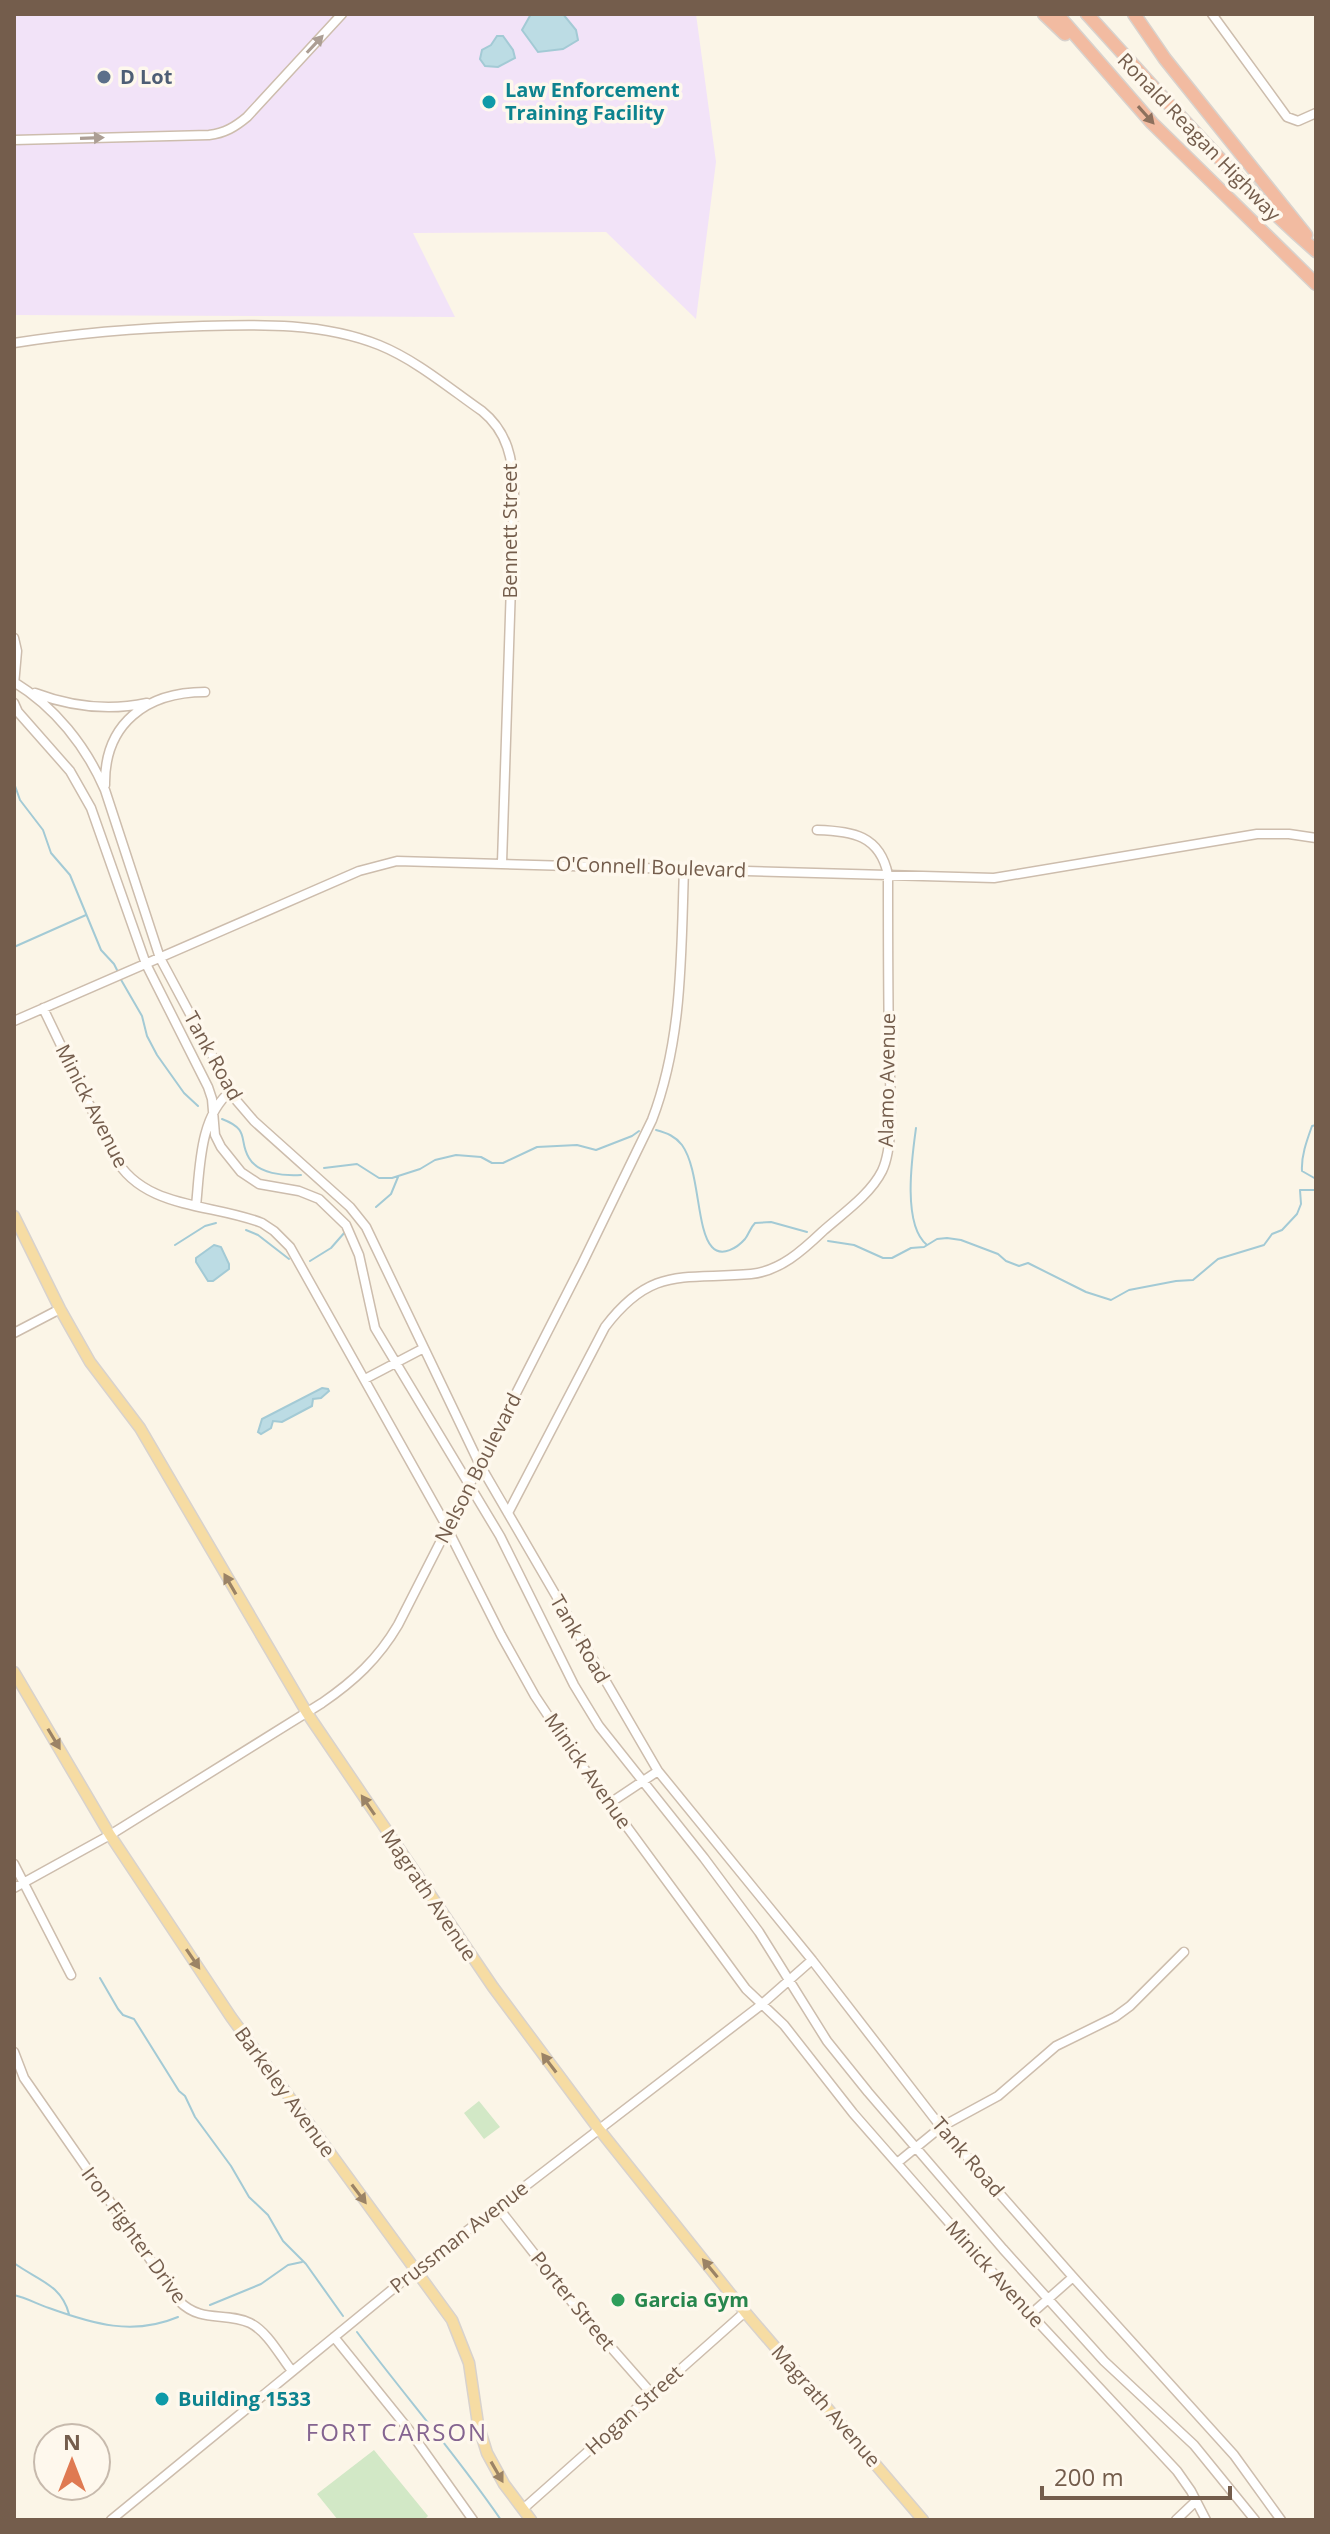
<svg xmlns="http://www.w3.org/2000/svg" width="1330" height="2534" viewBox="0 0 1330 2534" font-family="'Open Sans',sans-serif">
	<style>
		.education { fill: #f2e3f8 }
		.park { fill: #d2e8c6 }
		.water { fill: #bcdce4; stroke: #a3cad5; stroke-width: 2 }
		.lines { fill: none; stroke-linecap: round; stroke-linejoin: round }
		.stream { stroke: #a3cad5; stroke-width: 2 }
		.minor-casing { stroke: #cdbdad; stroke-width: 11 }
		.major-casing { stroke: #d8d2cd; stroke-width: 13 }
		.highway-casing { stroke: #d8d2cd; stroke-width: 15 }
		.minor { stroke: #fff; stroke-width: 8 }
		.major { stroke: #f6dca3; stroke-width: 10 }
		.highway { stroke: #f2bba1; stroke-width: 12 }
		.oneway { fill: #ac9e94 }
		.oneway2 { fill: #8d705d }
		.oneway3 { fill: #9b8366 }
		.service-dot { fill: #5c6f8a; stroke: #fef8ed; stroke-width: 3 }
		.culture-dot { fill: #0f9aa8; stroke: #fef8ed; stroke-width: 3 }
		.leisure-dot { fill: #2e9e5b; stroke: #fef8ed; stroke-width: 3 }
		.labels { text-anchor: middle; stroke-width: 7; stroke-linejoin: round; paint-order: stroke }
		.service-label { font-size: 20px; font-weight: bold; fill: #4e5e75; stroke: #fef8ed; text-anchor: start }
		.culture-label { font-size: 20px; font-weight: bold; fill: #0d838f; stroke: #fef8ed; text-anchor: start }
		.street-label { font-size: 20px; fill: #745d4c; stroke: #fef8ed }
		.leisure-label { font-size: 20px; font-weight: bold; fill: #27864d; stroke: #fef8ed; text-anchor: start }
		.quarter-label { font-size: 24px; letter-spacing: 2px; fill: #846490; stroke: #fef8ed }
	</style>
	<rect width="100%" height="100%" fill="#fbf5e7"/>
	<path class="education" d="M 14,14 L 696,14 L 716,162 L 696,319 L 606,232 L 413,233 L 455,317 L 14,315 Z"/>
	<path class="park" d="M 479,2101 L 500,2127 L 484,2139 L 464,2113 Z
		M 374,2450 L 428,2516 L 424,2520 L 338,2520 L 317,2494 Z"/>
	<path class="water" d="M 531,14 L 563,14 L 576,30 L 578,40 L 563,49 L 538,52 L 522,30 Z
		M 497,36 L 503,36 L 513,50 L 515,58 L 498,67 L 485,66 L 480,59 L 482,50 L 491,45 Z
		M 214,1245 L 221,1247 L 229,1264 L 229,1269 L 213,1281 L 208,1281 L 196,1262 L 196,1258 Z
		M 322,1388 L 328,1389 L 329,1391 L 321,1398 L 313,1399 L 312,1406 L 282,1422 L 273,1421 L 271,1428 L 261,1434 L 258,1432 L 262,1419 Z"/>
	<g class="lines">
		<path class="stream" d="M 14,783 L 20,800 L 43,830 L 51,853 L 70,875 L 101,950 L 114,964 L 118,972
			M 14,947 L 86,915
			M 120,978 L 142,1016 L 147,1036 L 157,1055 L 184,1093 L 198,1106
			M 222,1119 C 251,1130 238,1140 249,1158 C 258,1174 284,1176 301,1175
			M 1316,1125 L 1312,1126 C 1307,1140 1301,1156 1302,1171 L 1316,1179
			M 916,1128 C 912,1157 902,1225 927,1245
			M 656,1130 C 667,1133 675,1136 682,1145 C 700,1170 696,1230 712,1247 C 722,1258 738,1247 745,1239 C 749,1234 750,1228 755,1223 L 771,1222 L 807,1232
			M 324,1168 L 357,1164 L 379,1178 L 392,1178 L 420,1169 L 435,1160 L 456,1155 L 481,1157 L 492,1163 L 503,1163 L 537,1147 L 577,1145 L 596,1150 L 632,1136 L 639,1131
			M 376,1207 L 391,1194 L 398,1177
			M 246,1230 L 258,1235 L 289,1259
			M 828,1241 L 854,1245 L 883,1258 L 892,1258 L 911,1248 L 924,1247 L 937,1239 L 947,1238 L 961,1240 L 998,1254 L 1006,1261 L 1019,1266 L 1028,1263 L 1086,1292 L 1111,1300 L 1129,1290 L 1176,1281 L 1193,1280 L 1218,1259 L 1264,1245 L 1272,1234 L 1282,1230 L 1297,1214 L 1301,1204 L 1300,1190 L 1316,1190
			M 175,1245 L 205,1226 L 216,1223
			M 310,1261 L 331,1248 L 345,1232
			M 100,1978 L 118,2009 L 123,2015 L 134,2019 L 179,2091 L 185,2096 L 195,2117 L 231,2166 L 249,2197 L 268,2215 L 283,2241 L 306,2264 L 343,2316
			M 14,2263 C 37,2280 61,2284 69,2314
			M 14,2295 C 27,2298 37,2304 49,2308 C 93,2324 133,2336 178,2317
			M 210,2305 L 261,2284 L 288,2265 L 302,2262
			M 357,2332 C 404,2395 456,2454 501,2520"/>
		<g class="minor-casing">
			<path id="minor" d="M 1212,14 L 1287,117 L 1298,121 L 1316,113
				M 14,140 L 209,135 C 225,133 235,127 247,117 L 342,14
				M 14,343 C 77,333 139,328 203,326 C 261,324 324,323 379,345 C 416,360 449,388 482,411 C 508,432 513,460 514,492 L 502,863
				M 14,638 L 17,651 L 14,685
				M 14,682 C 55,707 86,746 105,790 L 160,958 L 236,1100 L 254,1121 L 350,1207 L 366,1227 L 480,1465 L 658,1771 L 812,1960 L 941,2127 L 1073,2277 L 1234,2455 L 1281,2520
				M 35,693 C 72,707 109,711 147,703
				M 14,703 L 18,712 L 70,771 L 91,808 L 146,964 L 208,1087 L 212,1099 L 215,1135 L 221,1147 L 241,1172 L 259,1184 L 299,1191 L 319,1199 L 346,1225 L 359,1255 L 375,1328 L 500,1536 L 574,1685 L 599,1726 L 704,1858 L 759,1932 L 827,2041 L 868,2092 L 1003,2249 L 1104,2361 L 1194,2445 L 1255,2520
				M 105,785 C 104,723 147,692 205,692
				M 43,1008 L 114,1156 C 143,1210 212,1203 262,1223 L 274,1231 L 290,1247 L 443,1520 L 501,1635 L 535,1696 L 575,1756 L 746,1989 L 784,2025 L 853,2113 L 1009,2291 L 1177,2471 L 1191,2491 L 1206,2520
				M 14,1021 L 359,871 L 397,861 L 994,878 L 1257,834 L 1289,834 L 1316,838
				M 196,1206 C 200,1169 199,1116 231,1091
				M 14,1333 L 60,1309
				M 365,1379 L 424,1348
				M 508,1513 L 605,1327 C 652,1265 684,1280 751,1274 C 780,1271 802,1251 823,1231 C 842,1214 870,1195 882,1171 C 896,1142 889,1078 889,1045 C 888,988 888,931 888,875 C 880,835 852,831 817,830
				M 610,1803 L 658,1771
				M 14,1864 L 71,1975
				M 14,1888 L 110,1835 L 322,1703 C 354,1681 378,1659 398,1625 L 582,1264 L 652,1120 C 683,1039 681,953 684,868
				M 14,2052 L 24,2078 L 179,2301 C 202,2324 225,2311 250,2323 C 268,2332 280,2356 292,2371
				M 897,2163 L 941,2127 L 998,2096 L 1056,2046 L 1115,2017 L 1130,2006 L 1184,1952
				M 497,2206 L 579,2311 L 652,2394
				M 1031,2314 L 1073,2277
				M 334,2337 L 409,2430 L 473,2520
				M 523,2509 L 745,2312
				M 111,2520 L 416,2270 L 761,2005 L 812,1960
				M 1176,2520 L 1196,2501"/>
		</g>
		<g class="major-casing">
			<path id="major" d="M 14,1216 L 60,1309 L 90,1362 L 140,1428 L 307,1713 L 493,1987 L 598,2128 L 745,2312 L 923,2520
				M 14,1672 L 110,1835 L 231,2017 L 452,2320 L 469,2363 L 478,2424 L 487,2453 L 504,2484 L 531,2520"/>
		</g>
		<g class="highway-casing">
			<path id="highway" d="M 1044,14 L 1065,34
				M 1057,14 L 1152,123 L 1316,284
				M 1087,14 C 1161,95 1233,179 1316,251
				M 1134,14 L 1165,59 L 1306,235"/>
		</g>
		<use href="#minor" class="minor"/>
		<use href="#major" class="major"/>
		<use href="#highway" class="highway"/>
	</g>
	<defs><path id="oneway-solid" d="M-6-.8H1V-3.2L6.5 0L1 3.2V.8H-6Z" transform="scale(2)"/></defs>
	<g class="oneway">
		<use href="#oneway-solid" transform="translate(315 44) rotate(-47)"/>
		<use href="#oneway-solid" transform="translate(92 138) rotate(-2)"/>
	</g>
	<use class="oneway2" href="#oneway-solid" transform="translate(1146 115) rotate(48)"/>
	<g class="oneway3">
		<use href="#oneway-solid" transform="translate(230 1584) rotate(-120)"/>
		<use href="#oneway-solid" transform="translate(54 1739) rotate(59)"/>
		<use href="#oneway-solid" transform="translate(368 1805) rotate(-124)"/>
		<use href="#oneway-solid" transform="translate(193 1959) rotate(56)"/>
		<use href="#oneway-solid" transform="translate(549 2063) rotate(-127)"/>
		<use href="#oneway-solid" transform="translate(359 2194) rotate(53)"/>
		<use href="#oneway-solid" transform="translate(710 2268) rotate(-129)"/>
		<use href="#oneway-solid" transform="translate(497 2472) rotate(60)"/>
	</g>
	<circle class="service-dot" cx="104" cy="77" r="8"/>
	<g class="culture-dot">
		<circle cx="489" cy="102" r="8"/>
		<circle cx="162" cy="2399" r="8"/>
	</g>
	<circle class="leisure-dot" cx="618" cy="2300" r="8"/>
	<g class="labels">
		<g class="service-label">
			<text x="120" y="84">D Lot</text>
		</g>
		<g class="culture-label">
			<text x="505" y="97">Law Enforcement<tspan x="505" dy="23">Training Facility</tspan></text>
			<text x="178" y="2406">Building 1533</text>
		</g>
		<g class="street-label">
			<text transform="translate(1199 137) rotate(46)" y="7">Ronald Reagan Highway</text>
			<text transform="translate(510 531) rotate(-90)" y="7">Bennett Street</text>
			<text transform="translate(651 867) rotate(2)" y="7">O'Connell Boulevard</text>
			<text transform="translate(213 1056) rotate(61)" y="7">Tank Road</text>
			<text transform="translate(887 1080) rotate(-89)" y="7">Alamo Avenue</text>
			<text transform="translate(92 1106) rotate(63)" y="7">Minick Avenue</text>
			<text transform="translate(478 1468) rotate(-63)" y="7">Nelson Boulevard</text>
			<text transform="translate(580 1639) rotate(60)" y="7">Tank Road</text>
			<text transform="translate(588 1771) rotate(55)" y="7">Minick Avenue</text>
			<text transform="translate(429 1895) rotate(56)" y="7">Magrath Avenue</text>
			<text transform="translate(285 2092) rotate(54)" y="7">Barkeley Avenue</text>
			<text transform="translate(968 2157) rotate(49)" y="7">Tank Road</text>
			<text transform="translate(134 2235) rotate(54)" y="7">Iron Fighter Drive</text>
			<text transform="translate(459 2237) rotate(-38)" y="7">Prussman Avenue</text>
			<text transform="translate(995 2274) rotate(48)" y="7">Minick Avenue</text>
			<text transform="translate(573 2301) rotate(51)" y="7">Porter Street</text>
			<text transform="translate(826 2406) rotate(49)" y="7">Magrath Avenue</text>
			<text transform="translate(634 2410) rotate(-42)" y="7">Hogan Street</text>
		</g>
		<g class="leisure-label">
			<text x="634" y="2307">Garcia Gym</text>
		</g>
		<g class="quarter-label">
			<text x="397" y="2441">FORT CARSON</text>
		</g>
	</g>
	<rect width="1330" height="2534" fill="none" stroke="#745d4c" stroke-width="32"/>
	<g transform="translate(72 2462)"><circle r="38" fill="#fef8ed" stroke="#c7baad" stroke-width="2"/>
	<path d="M0-6L14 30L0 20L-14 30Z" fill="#df7a52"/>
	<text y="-12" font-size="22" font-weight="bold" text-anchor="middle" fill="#745d4c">N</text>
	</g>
	<path d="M1042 2486v12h188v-12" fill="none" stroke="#745d4c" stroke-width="4"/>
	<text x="1054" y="2486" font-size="24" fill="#745d4c" stroke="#fef8ed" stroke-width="6" paint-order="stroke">200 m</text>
</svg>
